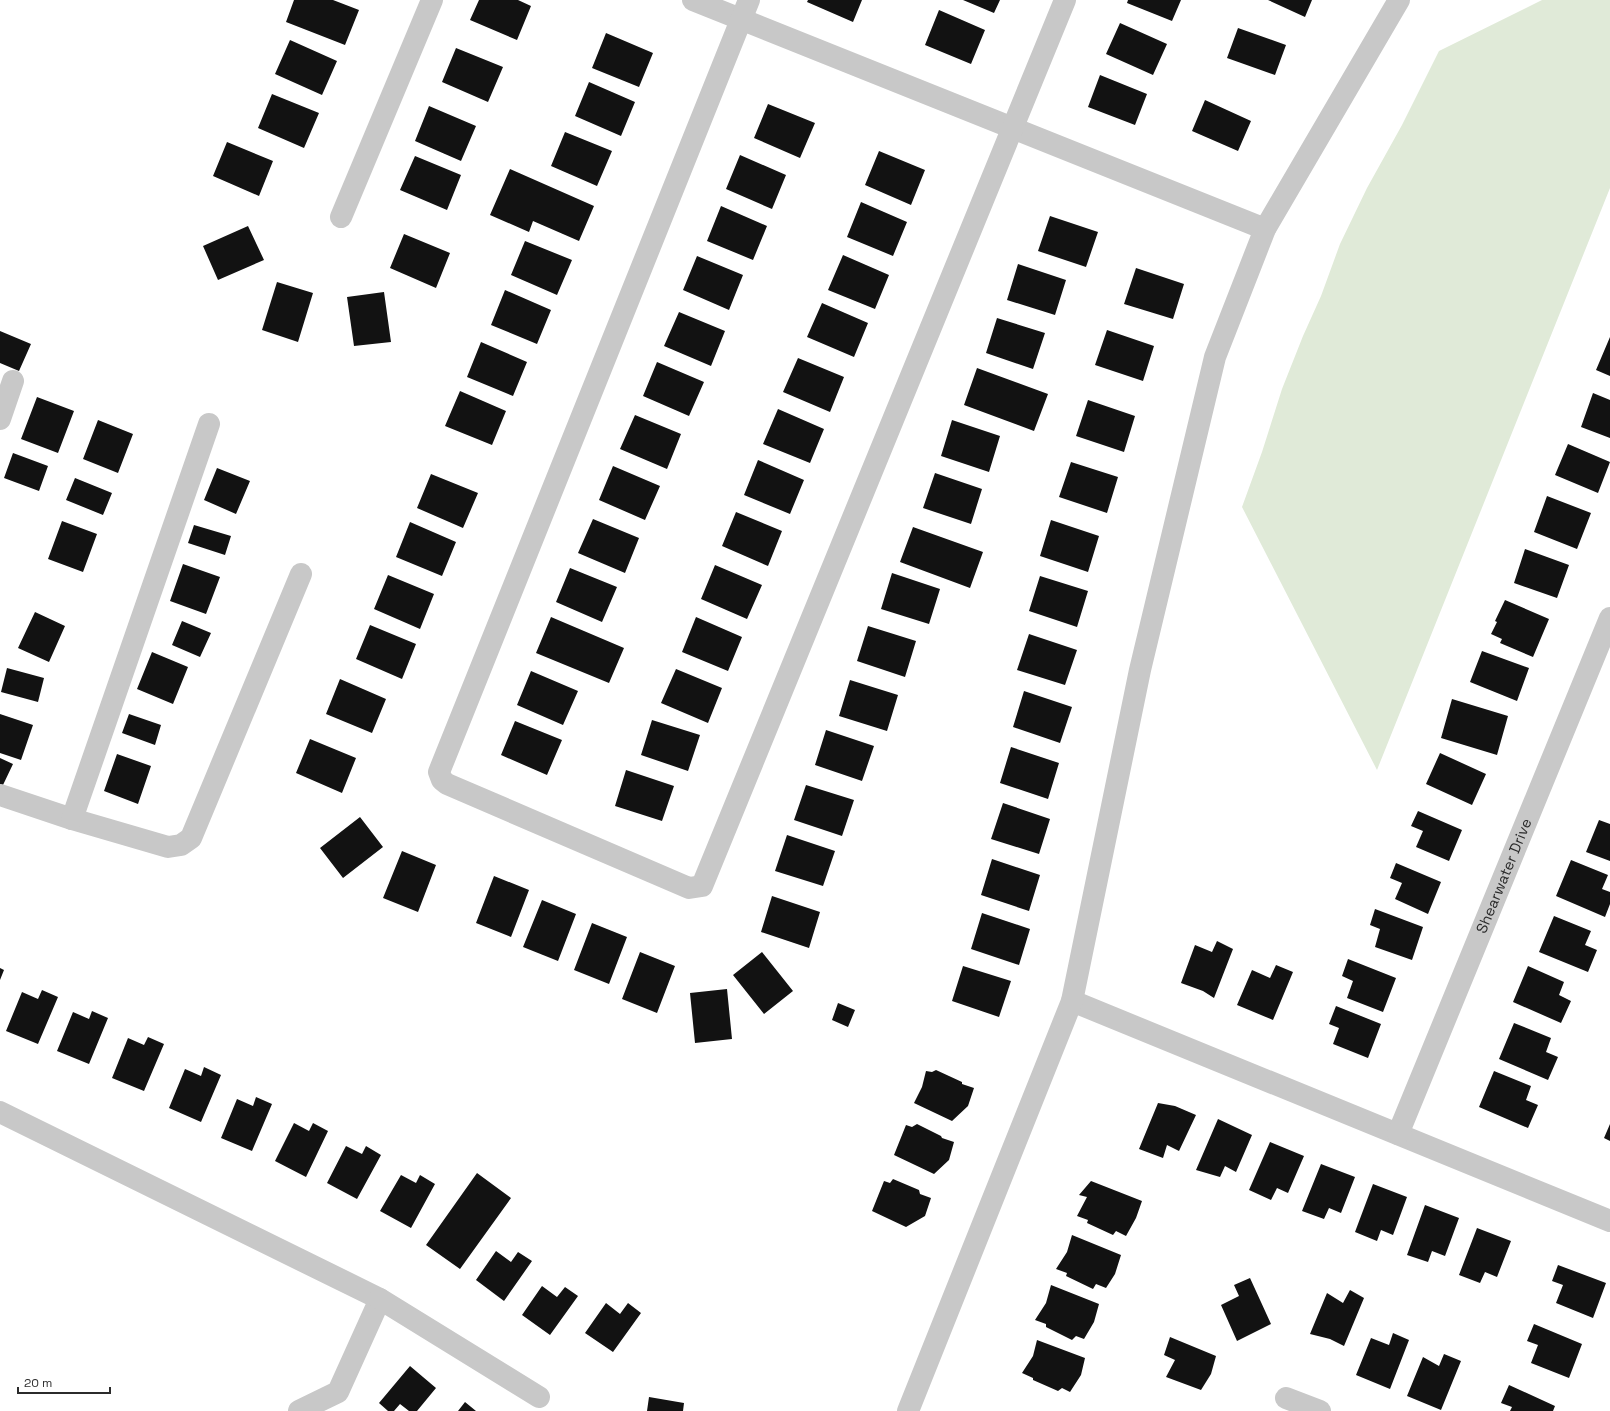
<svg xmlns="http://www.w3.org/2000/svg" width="1610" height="1411" viewBox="0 0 1610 1411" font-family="'Space Grotesk',sans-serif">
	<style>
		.green { fill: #e0ead8 }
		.building { fill: #121212 }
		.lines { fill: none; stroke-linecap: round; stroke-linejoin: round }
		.street { stroke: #c8c8c8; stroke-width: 22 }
		.labels { text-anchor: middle; stroke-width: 4; stroke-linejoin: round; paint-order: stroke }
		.street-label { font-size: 15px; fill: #2b2b2b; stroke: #fff }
	</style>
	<rect width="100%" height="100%" fill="#fff"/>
	<path class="green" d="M 1542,0 L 1610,0 L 1610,188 L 1377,770 L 1242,507 L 1262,452 L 1282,389 L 1303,336 L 1321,296 L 1340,244 L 1367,188 L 1402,125 L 1439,51 Z"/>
	<path class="building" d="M 294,0 L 333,0 L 359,10 L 345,45 L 286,22 Z
		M 479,0 L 518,0 L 531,6 L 517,40 L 470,20 Z
		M 808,0 L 862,0 L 853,22 L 807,2 Z
		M 963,0 L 1000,0 L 994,13 Z
		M 1128,0 L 1181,0 L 1172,21 L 1127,3 Z
		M 1268,0 L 1312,0 L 1305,17 Z
		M 939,10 L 985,30 L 971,64 L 925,45 Z
		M 1120,23 L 1167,44 L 1153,75 L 1106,54 Z
		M 1238,28 L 1286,45 L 1275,75 L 1227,58 Z
		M 606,33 L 653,53 L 639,87 L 592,68 Z
		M 290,40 L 337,61 L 322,95 L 275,74 Z
		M 456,48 L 503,67 L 488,102 L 442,82 Z
		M 1100,75 L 1147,94 L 1135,125 L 1088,107 Z
		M 589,82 L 635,102 L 621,136 L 575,116 Z
		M 272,94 L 319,113 L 304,148 L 258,128 Z
		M 1205,100 L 1251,121 L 1238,151 L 1192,131 Z
		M 768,104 L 815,123 L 800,158 L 754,138 Z
		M 429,106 L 476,126 L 461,161 L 415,141 Z
		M 565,132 L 612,151 L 597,186 L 551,166 Z
		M 227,142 L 273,161 L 259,196 L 213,176 Z
		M 879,151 L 925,170 L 911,205 L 865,185 Z
		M 740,155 L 786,175 L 772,209 L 726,189 Z
		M 415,156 L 461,175 L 447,210 L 400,190 Z
		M 510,169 L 594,206 L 579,241 L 533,221 L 529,232 L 490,215 Z
		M 861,202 L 907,222 L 893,256 L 847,237 Z
		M 721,206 L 767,226 L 753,260 L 707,241 Z
		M 1050,216 L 1098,232 L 1086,267 L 1038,251 Z
		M 248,226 L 264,260 L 218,280 L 203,246 Z
		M 404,234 L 450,253 L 436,288 L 390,268 Z
		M 525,241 L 572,260 L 557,295 L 511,275 Z
		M 843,255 L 889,275 L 875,309 L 828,290 Z
		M 697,256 L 743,275 L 729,310 L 683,290 Z
		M 1018,264 L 1066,280 L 1055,315 L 1007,300 Z
		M 1136,268 L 1184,284 L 1173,319 L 1124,304 Z
		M 277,282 L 313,293 L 298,342 L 262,330 Z
		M 505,290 L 551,310 L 537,344 L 491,325 Z
		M 384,292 L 391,342 L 354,346 L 347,297 Z
		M 822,303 L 868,323 L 854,357 L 807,337 Z
		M 679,312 L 725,331 L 711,366 L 664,346 Z
		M 997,318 L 1045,333 L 1033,369 L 986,353 Z
		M 1107,330 L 1154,346 L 1143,381 L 1095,365 Z
		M 0,331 L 31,344 L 19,371 L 0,363 Z
		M 1610,337 L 1610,376 L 1596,370 Z
		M 481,342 L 527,362 L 513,396 L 467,377 Z
		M 798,358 L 844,377 L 830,412 L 783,392 Z
		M 657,362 L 704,382 L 689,416 L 643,396 Z
		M 977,368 L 1048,394 L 1034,431 L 964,405 Z
		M 460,391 L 506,411 L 492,445 L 445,426 Z
		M 1593,393 L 1610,400 L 1610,438 L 1581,427 Z
		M 37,397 L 74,411 L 58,453 L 21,439 Z
		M 1088,400 L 1135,416 L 1124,452 L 1076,436 Z
		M 778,409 L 824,429 L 810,463 L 763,444 Z
		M 635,415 L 681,434 L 667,469 L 620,449 Z
		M 98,420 L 133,434 L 118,473 L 83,459 Z
		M 952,420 L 1000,436 L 989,472 L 941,456 Z
		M 1568,444 L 1610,462 L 1598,493 L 1555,475 Z
		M 13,453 L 48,466 L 39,491 L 4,478 Z
		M 758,460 L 804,480 L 790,514 L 744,495 Z
		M 1071,462 L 1118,477 L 1107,513 L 1059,497 Z
		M 613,466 L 660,486 L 645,520 L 599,500 Z
		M 217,468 L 250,481 L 236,514 L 204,500 Z
		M 935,473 L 982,489 L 971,524 L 923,508 Z
		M 431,474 L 478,493 L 463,528 L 417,508 Z
		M 75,478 L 112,493 L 103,515 L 66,500 Z
		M 1547,496 L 1591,513 L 1577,549 L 1534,532 Z
		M 736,512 L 782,531 L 768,566 L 722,546 Z
		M 593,519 L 639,538 L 625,573 L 578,553 Z
		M 1051,520 L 1099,536 L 1088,572 L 1040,556 Z
		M 62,521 L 97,534 L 83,572 L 48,559 Z
		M 410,522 L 456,542 L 442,576 L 396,557 Z
		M 194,525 L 231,536 L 225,555 L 188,543 Z
		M 913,527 L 983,552 L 970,588 L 900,562 Z
		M 1525,549 L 1569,565 L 1557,598 L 1514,583 Z
		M 183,564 L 220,577 L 206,614 L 170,601 Z
		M 715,565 L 762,585 L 747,619 L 701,599 Z
		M 570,568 L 617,587 L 602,622 L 556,602 Z
		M 892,573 L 940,589 L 929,624 L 881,609 Z
		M 388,575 L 434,594 L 420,629 L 374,609 Z
		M 1040,576 L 1088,591 L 1077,627 L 1029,611 Z
		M 1505,600 L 1549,619 L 1533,657 L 1500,643 L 1502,639 L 1491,634 L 1497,622 L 1495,621 Z
		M 35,612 L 65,626 L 49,662 L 18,648 Z
		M 551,617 L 624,648 L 609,683 L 536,653 Z
		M 696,617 L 742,637 L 728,671 L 682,652 Z
		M 182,621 L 211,633 L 200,657 L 172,645 Z
		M 370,625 L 416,644 L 402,679 L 356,659 Z
		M 868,626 L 916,641 L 905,677 L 857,661 Z
		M 1029,634 L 1077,650 L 1065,685 L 1017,670 Z
		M 1482,651 L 1529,668 L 1517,701 L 1470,682 Z
		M 152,652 L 188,667 L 173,704 L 137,689 Z
		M 7,668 L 44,678 L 38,702 L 1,692 Z
		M 676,669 L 722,688 L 708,723 L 661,703 Z
		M 531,671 L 578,691 L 563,725 L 517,705 Z
		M 340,679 L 386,699 L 372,733 L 326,714 Z
		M 850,680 L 898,695 L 887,731 L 839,716 Z
		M 1024,691 L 1072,707 L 1060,743 L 1013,727 Z
		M 1452,699 L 1508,716 L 1497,755 L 1441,738 Z
		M 0,714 L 33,725 L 21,760 L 0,753 Z
		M 129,714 L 161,725 L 155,745 L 122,733 Z
		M 652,720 L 700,735 L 688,771 L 641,755 Z
		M 515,721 L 562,740 L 547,775 L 501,755 Z
		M 826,730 L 874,746 L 862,781 L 815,765 Z
		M 310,739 L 356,758 L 342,793 L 296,773 Z
		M 1011,747 L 1059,763 L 1048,799 L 1000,783 Z
		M 1440,753 L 1486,774 L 1472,805 L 1426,784 Z
		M 117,754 L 151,766 L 138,804 L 104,791 Z
		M 0,758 L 13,764 L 3,785 L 0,784 Z
		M 626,770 L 674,786 L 662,821 L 615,806 Z
		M 806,785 L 854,800 L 842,836 L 794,820 Z
		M 1003,803 L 1050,819 L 1039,854 L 991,839 Z
		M 1418,811 L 1462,830 L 1449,861 L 1416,847 L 1423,831 L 1411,826 Z
		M 360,817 L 383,847 L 343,878 L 320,848 Z
		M 1599,820 L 1610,824 L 1610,861 L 1586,852 Z
		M 787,835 L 835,851 L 823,886 L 775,871 Z
		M 402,851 L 436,865 L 418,912 L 383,898 Z
		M 992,859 L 1040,875 L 1029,911 L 981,895 Z
		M 1571,860 L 1608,875 L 1602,889 L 1610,892 L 1610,904 L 1605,917 L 1556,896 Z
		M 1396,863 L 1441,882 L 1428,914 L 1395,899 L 1402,883 L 1390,878 Z
		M 494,876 L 529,890 L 511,937 L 476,923 Z
		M 772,896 L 820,912 L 809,948 L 761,932 Z
		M 542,900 L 576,914 L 558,961 L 523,947 Z
		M 1375,909 L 1423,927 L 1412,960 L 1375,947 L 1380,929 L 1370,925 Z
		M 982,913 L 1030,929 L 1019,965 L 971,949 Z
		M 1554,916 L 1591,931 L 1585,945 L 1597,950 L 1588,972 L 1539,952 Z
		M 592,923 L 627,937 L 609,984 L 574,970 Z
		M 1217,941 L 1233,949 L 1214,998 L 1203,991 L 1181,983 L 1195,945 L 1212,952 Z
		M 640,952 L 675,966 L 657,1013 L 622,999 Z
		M 762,952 L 793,991 L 764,1014 L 733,975 Z
		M 1348,959 L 1396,978 L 1383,1012 L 1347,998 L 1353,981 L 1342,976 Z
		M 1276,965 L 1293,972 L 1273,1020 L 1237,1005 L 1252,970 L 1270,978 Z
		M 963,966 L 1011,981 L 999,1017 L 952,1001 Z
		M 1528,966 L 1564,982 L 1559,995 L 1571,1001 L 1561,1023 L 1513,1002 Z
		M 0,968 L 4,970 L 0,980 Z
		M 727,989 L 732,1039 L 695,1043 L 690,993 Z
		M 42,990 L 58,997 L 38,1044 L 6,1031 L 22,992 L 38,999 Z
		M 838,1003 L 855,1010 L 848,1027 L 832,1020 Z
		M 1336,1006 L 1381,1024 L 1368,1058 L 1333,1044 L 1339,1028 L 1329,1024 Z
		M 92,1011 L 108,1018 L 89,1064 L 57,1051 L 73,1012 L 89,1019 Z
		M 1514,1023 L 1551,1038 L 1546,1052 L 1558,1057 L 1548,1080 L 1499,1059 Z
		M 148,1037 L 164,1044 L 144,1091 L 112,1078 L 128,1038 L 144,1045 Z
		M 204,1067 L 221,1075 L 201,1122 L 169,1108 L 185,1069 L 201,1076 Z
		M 936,1070 L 962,1082 L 962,1084 L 974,1088 L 968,1106 L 952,1121 L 914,1103 L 922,1087 L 926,1071 L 932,1072 Z
		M 1494,1071 L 1531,1086 L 1526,1100 L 1538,1105 L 1528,1128 L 1479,1107 Z
		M 256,1097 L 272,1104 L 252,1151 L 221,1138 L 237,1099 L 253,1106 Z
		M 1158,1103 L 1175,1106 L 1196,1115 L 1179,1151 L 1167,1145 L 1163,1158 L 1139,1149 Z
		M 1218,1119 L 1252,1135 L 1236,1172 L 1225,1166 L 1220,1177 L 1196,1170 Z
		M 294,1123 L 309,1131 L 313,1123 L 328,1131 L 306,1177 L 275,1161 Z
		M 917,1124 L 941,1136 L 942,1138 L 954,1142 L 949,1160 L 934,1174 L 894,1155 L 906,1125 L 912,1127 Z
		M 1610,1124 L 1610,1141 L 1604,1138 Z
		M 1270,1142 L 1304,1156 L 1288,1193 L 1277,1188 L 1271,1200 L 1249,1190 Z
		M 346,1146 L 362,1154 L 366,1146 L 381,1155 L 357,1199 L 327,1183 Z
		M 1321,1164 L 1355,1177 L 1341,1213 L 1329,1208 L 1324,1219 L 1302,1211 Z
		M 477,1173 L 511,1198 L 460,1269 L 426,1245 Z
		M 401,1175 L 416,1183 L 420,1175 L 435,1184 L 411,1228 L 380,1211 Z
		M 893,1179 L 919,1190 L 920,1194 L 931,1198 L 925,1216 L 906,1227 L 872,1211 L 884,1181 L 890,1183 Z
		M 1091,1181 L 1142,1201 L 1136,1218 L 1126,1236 L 1116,1231 L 1113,1235 L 1087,1223 L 1088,1220 L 1077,1216 L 1087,1197 L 1079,1195 Z
		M 1373,1184 L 1407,1197 L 1393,1235 L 1381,1230 L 1377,1241 L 1355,1232 Z
		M 1425,1205 L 1459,1218 L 1445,1256 L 1432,1251 L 1428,1262 L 1407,1255 Z
		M 1477,1228 L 1511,1241 L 1497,1277 L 1485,1272 L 1480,1283 L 1459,1275 Z
		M 1072,1235 L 1121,1255 L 1115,1274 L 1106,1288 L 1096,1284 L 1093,1289 L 1066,1276 L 1067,1273 L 1056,1269 L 1067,1252 Z
		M 496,1251 L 511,1262 L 518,1252 L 532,1261 L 504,1301 L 476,1280 Z
		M 1558,1265 L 1606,1283 L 1593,1318 L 1556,1303 L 1563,1285 L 1552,1281 Z
		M 1250,1278 L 1271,1324 L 1237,1341 L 1221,1305 L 1239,1296 L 1234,1285 Z
		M 1051,1285 L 1099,1304 L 1094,1322 L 1084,1339 L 1076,1336 L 1072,1340 L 1046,1327 L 1046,1324 L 1035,1320 L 1046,1303 Z
		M 542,1286 L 557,1297 L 565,1287 L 578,1296 L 550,1335 L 522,1315 Z
		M 1350,1290 L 1364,1298 L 1344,1346 L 1330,1339 L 1310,1334 L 1327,1293 L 1343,1303 Z
		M 606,1303 L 620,1314 L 628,1303 L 641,1313 L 613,1352 L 585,1333 Z
		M 1534,1324 L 1582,1344 L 1569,1378 L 1531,1363 L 1538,1345 L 1527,1341 Z
		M 1393,1333 L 1409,1340 L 1390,1389 L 1356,1375 L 1371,1338 L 1389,1345 Z
		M 1170,1337 L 1216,1356 L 1211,1374 L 1201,1390 L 1166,1377 L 1175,1360 L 1164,1355 Z
		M 1037,1340 L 1085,1358 L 1081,1375 L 1070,1392 L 1062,1388 L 1058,1391 L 1033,1380 L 1033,1378 L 1022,1373 L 1033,1356 Z
		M 1444,1354 L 1461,1361 L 1441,1410 L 1407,1396 L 1423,1357 L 1439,1366 Z
		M 410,1366 L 436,1388 L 417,1411 L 409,1411 L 400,1404 L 394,1411 L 388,1411 L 379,1403 Z
		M 1509,1385 L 1555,1406 L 1553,1411 L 1510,1411 L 1512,1407 L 1501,1403 Z
		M 649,1397 L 684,1403 L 683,1411 L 647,1411 Z
		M 465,1402 L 476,1411 L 458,1411 Z"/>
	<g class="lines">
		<g class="street">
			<path d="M 693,0 L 1265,229"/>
			<path d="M 749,0 L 439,772 L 442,780 L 447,784 L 689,888 L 702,886 L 1065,0"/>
			<path d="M 341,217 L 432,0"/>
			<path d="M 0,419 L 13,381"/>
			<path d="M 0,795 L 72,819 L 168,847 L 181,845 L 191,838 L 301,574"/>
			<path d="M 72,819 L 209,424"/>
			<path d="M 1072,1001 L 1610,1221"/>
			<path d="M 0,1112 L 380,1299 L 338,1392 L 299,1411"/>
			<path id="s1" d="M 1398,1134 L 1610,618"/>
			<path d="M 380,1299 L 539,1397"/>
			<path d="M 1286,1398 L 1320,1411"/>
			<path d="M 908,1411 L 1072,1001 L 1140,670 L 1215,357 L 1265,229 L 1399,0"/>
		</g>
	</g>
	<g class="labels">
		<g class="street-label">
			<text dy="5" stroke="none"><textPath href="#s1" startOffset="279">Shearwater Drive</textPath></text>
		</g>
	</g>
	<path d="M18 1387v6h92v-6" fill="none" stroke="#2b2b2b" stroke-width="2"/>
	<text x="24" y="1387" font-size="12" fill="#2b2b2b" stroke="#ffffff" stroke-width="3" paint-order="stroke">20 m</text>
</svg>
